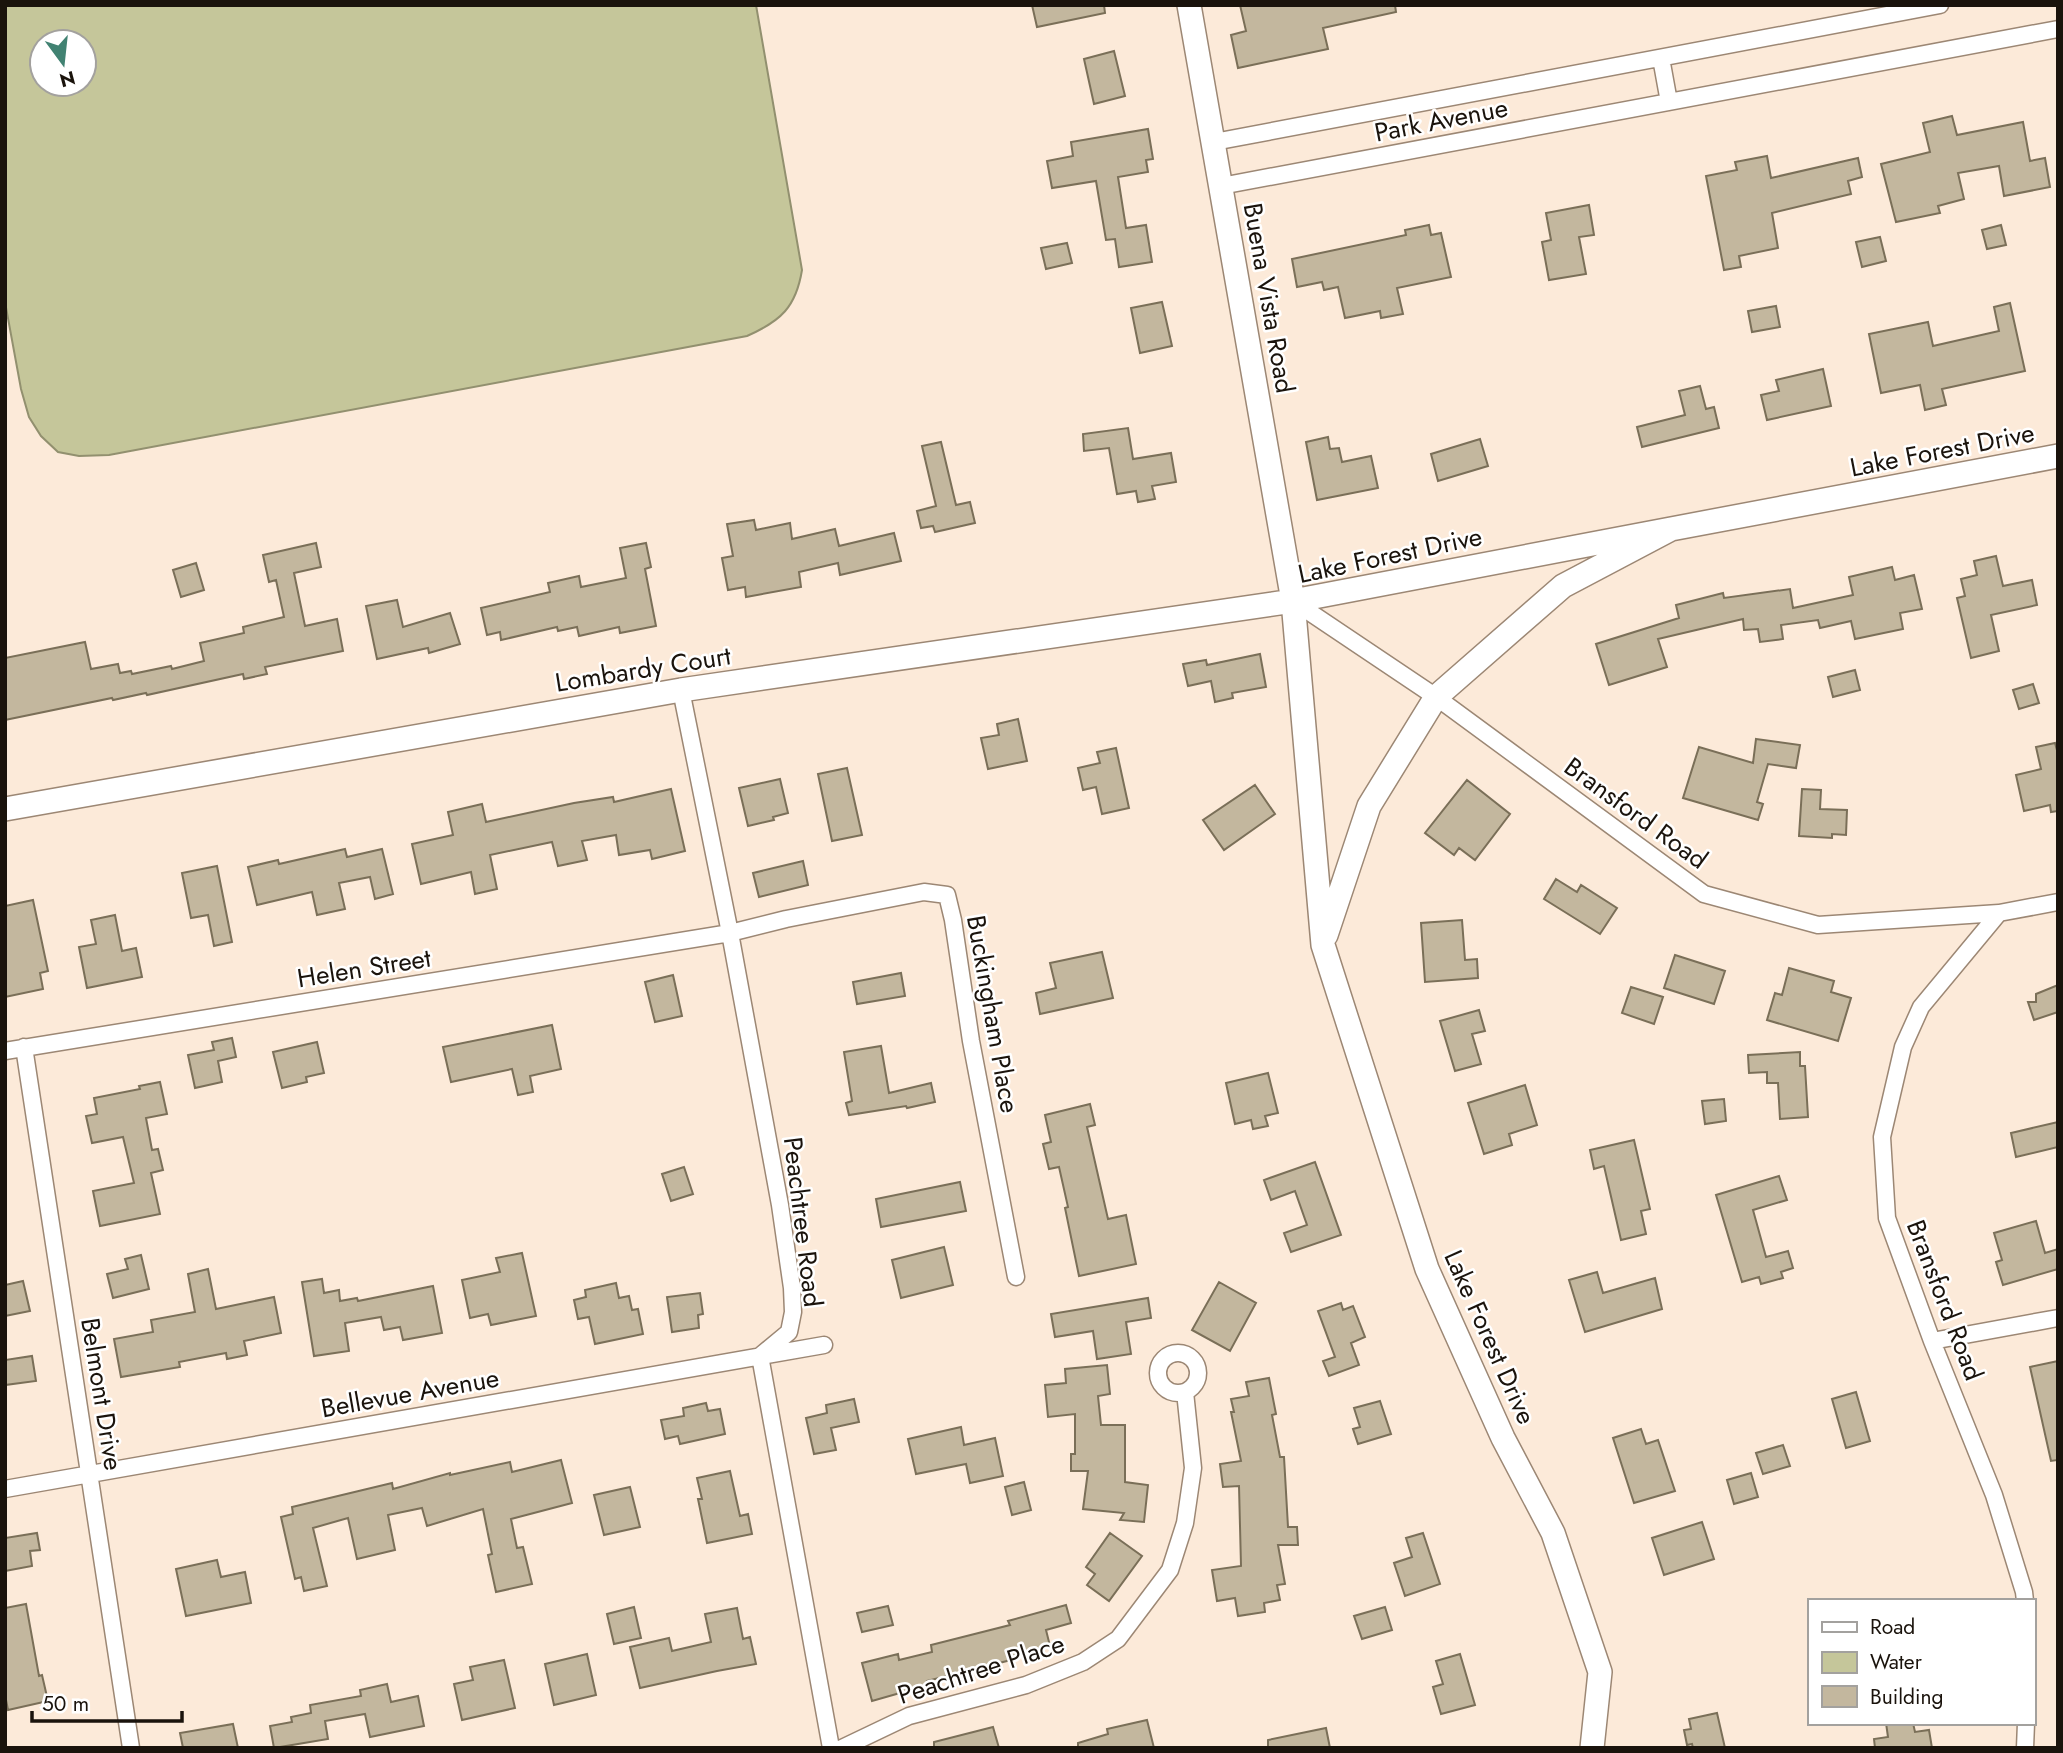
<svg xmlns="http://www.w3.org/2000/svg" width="2063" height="1753" viewBox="0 0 2063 1753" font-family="Jost,sans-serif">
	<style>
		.water { fill: #c5c69a; stroke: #92906f; stroke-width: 2; fill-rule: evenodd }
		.building { fill: #c3b79e; stroke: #7a6f58; stroke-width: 2 }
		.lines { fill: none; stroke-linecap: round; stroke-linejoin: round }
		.street-casing { stroke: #9c8774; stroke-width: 19 }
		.secondary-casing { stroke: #9c8774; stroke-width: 26 }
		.street { stroke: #fff; stroke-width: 16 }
		.secondary { stroke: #fff; stroke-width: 23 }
		.labels { text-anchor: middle; stroke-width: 5; stroke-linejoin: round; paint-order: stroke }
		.street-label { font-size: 26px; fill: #1a130c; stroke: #fff }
	</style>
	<rect width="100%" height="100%" fill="#fcead9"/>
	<path class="water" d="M 5,5 L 756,5 L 802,270 C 796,307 781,321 747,336 L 109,455 L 79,456 L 58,452 L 41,436 L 29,417 L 21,389 L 5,302 ZM 42,42 L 84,42 L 84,84 L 42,84 Z"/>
	<path class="building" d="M 1032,5 L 1104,5 L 1105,13 L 1037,27 Z
		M 1240,5 L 1395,5 L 1396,12 L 1323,28 L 1328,49 L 1238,68 L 1231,35 L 1246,31 Z
		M 1114,51 L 1125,96 L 1094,104 L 1084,59 Z
		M 1952,116 L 1957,135 L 2023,122 L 2030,161 L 2045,158 L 2050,187 L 2004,196 L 1999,166 L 1958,173 L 1964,199 L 1938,206 L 1940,213 L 1896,222 L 1881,164 L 1930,152 L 1923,123 Z
		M 1148,129 L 1153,159 L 1146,160 L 1148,172 L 1118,177 L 1126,228 L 1146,225 L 1152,262 L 1119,267 L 1115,239 L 1106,240 L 1096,181 L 1052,188 L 1047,161 L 1073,156 L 1071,142 Z
		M 1767,156 L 1771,178 L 1858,158 L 1862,177 L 1848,181 L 1851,194 L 1772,213 L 1778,248 L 1739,256 L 1741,267 L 1724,270 L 1706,176 L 1737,170 L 1735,162 Z
		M 1589,205 L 1594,235 L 1579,237 L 1586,274 L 1549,280 L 1542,242 L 1551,240 L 1546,213 Z
		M 1429,225 L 1431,235 L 1441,233 L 1451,277 L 1397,288 L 1403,314 L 1381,318 L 1380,311 L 1345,318 L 1338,287 L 1324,290 L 1322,282 L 1297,287 L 1292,259 L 1406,235 L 1405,230 Z
		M 2001,225 L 2006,245 L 1987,249 L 1982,230 Z
		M 1880,237 L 1886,261 L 1862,267 L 1856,242 Z
		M 1067,243 L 1072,263 L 1046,269 L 1041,248 Z
		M 1162,302 L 1172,346 L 1140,353 L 1131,308 Z
		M 2010,303 L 2025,371 L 1942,389 L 1946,405 L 1925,410 L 1920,385 L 1881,393 L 1869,334 L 1928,322 L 1933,346 L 1999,331 L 1994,307 Z
		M 1776,306 L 1780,327 L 1752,332 L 1748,311 Z
		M 1823,369 L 1831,406 L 1767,420 L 1761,395 L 1779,391 L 1776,380 Z
		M 1700,386 L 1706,409 L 1714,407 L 1719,428 L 1642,447 L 1637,427 L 1685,415 L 1679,391 Z
		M 1128,428 L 1133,459 L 1171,453 L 1176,482 L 1152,486 L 1155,499 L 1138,502 L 1136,491 L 1117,494 L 1109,448 L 1084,451 L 1083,434 Z
		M 1328,437 L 1330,449 L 1339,448 L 1342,462 L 1371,456 L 1378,488 L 1317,500 L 1306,442 Z
		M 1480,439 L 1488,466 L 1438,481 L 1431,454 Z
		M 941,442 L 956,505 L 970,502 L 975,523 L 935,532 L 933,526 L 921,528 L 917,511 L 936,506 L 922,446 Z
		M 754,520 L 756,530 L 790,523 L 792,539 L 835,529 L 839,546 L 894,533 L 901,561 L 840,575 L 838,563 L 799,572 L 801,587 L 746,597 L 745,587 L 728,590 L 722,558 L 733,556 L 727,524 Z
		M 316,543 L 321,567 L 294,573 L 305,626 L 337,619 L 343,651 L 265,667 L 267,674 L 244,679 L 243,674 L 147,695 L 146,693 L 113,700 L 112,698 L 5,720 L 5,658 L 85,642 L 91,669 L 118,664 L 120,673 L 131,671 L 132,674 L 171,666 L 172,669 L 204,661 L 200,643 L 244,633 L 243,627 L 284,617 L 276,580 L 269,582 L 263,555 Z
		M 646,543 L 651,567 L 645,569 L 656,626 L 620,633 L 619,627 L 579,636 L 577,627 L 558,631 L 557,627 L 501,640 L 500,632 L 487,635 L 481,608 L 550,592 L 548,583 L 579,576 L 581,587 L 626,578 L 620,548 Z
		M 1996,556 L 2003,586 L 2032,580 L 2037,605 L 1991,615 L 1999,651 L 1971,658 L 1957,598 L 1965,596 L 1961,579 L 1977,575 L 1974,561 Z
		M 196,563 L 204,590 L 181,597 L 173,570 Z
		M 1892,567 L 1895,580 L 1914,575 L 1922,609 L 1900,613 L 1903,629 L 1855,639 L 1851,621 L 1820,628 L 1818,620 L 1781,625 L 1783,639 L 1760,642 L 1758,629 L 1744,630 L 1743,619 L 1658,639 L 1667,667 L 1609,685 L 1596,644 L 1679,618 L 1676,605 L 1723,593 L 1724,598 L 1790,589 L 1793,608 L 1853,595 L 1849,577 Z
		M 397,600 L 403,627 L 450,613 L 460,644 L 429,653 L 428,648 L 377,659 L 366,606 Z
		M 1260,654 L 1266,687 L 1232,693 L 1233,698 L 1215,702 L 1211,681 L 1188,686 L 1183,664 L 1206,660 L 1207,665 Z
		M 1855,670 L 1860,690 L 1833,697 L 1828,677 Z
		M 2033,684 L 2039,703 L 2019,709 L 2013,690 Z
		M 1018,719 L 1027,761 L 988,769 L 981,738 L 999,735 L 997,724 Z
		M 1756,739 L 1800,745 L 1796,768 L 1768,764 L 1757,802 L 1763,804 L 1758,820 L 1683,798 L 1699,747 L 1753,763 Z
		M 2055,743 L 2058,754 L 2058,811 L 2051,812 L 2050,805 L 2024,811 L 2016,775 L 2041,769 L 2036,747 Z
		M 1116,748 L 1129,808 L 1102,814 L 1096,787 L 1083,790 L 1078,768 L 1100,763 L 1097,752 Z
		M 847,768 L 862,835 L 832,841 L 818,774 Z
		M 780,779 L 788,813 L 773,817 L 774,820 L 748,826 L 739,788 Z
		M 1467,780 L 1510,814 L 1475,860 L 1459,848 L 1454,855 L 1425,833 Z
		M 1255,785 L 1275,814 L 1224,850 L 1203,820 Z
		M 671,789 L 685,851 L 652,859 L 650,850 L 619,855 L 616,835 L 582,841 L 587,860 L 558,866 L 552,842 L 490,855 L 497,889 L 475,894 L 471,872 L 421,884 L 412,844 L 453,835 L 448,812 L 482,804 L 486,822 L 574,803 L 613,797 L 614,802 Z
		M 1802,789 L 1821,790 L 1820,809 L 1847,810 L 1846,835 L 1832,834 L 1832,838 L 1799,836 Z
		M 345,849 L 347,857 L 382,849 L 393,894 L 375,899 L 370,877 L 339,883 L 345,909 L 317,915 L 312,892 L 257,905 L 248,867 L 278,860 L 279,864 Z
		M 803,861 L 808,885 L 759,897 L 753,873 Z
		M 217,866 L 232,942 L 214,946 L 208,915 L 191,918 L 182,873 Z
		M 1556,879 L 1577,892 L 1581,885 L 1617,908 L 1600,934 L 1544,899 Z
		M 33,900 L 48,971 L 40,973 L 43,989 L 5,997 L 5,906 Z
		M 115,915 L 122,951 L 136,948 L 142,977 L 87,988 L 79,947 L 96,944 L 91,920 Z
		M 1462,920 L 1465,960 L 1477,959 L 1478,978 L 1425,982 L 1421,923 Z
		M 1102,952 L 1113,998 L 1040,1014 L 1036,993 L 1056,988 L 1050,963 Z
		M 1675,955 L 1725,971 L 1714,1004 L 1664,988 Z
		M 1789,968 L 1834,981 L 1831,992 L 1851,998 L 1838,1041 L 1767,1020 L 1775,993 L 1782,995 Z
		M 901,973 L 905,996 L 857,1004 L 853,982 Z
		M 673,975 L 682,1016 L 655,1022 L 645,982 Z
		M 2058,985 L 2058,1012 L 2034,1020 L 2028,1002 L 2036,1002 L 2036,994 Z
		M 1631,987 L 1663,997 L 1654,1024 L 1622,1013 Z
		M 1479,1010 L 1485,1031 L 1472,1034 L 1481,1064 L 1455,1071 L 1440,1021 Z
		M 552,1025 L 561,1069 L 530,1076 L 533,1092 L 518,1095 L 512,1069 L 451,1082 L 443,1047 Z
		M 232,1038 L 236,1057 L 218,1061 L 222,1082 L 195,1088 L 188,1055 L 214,1050 L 212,1042 Z
		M 317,1042 L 324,1073 L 306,1077 L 307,1082 L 282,1088 L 273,1052 Z
		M 881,1046 L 889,1093 L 931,1083 L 935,1102 L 907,1108 L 906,1106 L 849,1115 L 846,1103 L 852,1101 L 844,1052 Z
		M 1800,1052 L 1800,1066 L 1805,1066 L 1808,1117 L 1780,1119 L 1778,1083 L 1767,1083 L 1767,1072 L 1749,1073 L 1748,1055 Z
		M 1268,1073 L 1278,1113 L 1265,1116 L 1268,1126 L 1253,1129 L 1251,1120 L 1235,1124 L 1226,1083 Z
		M 160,1082 L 167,1114 L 146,1118 L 152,1150 L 158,1149 L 163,1170 L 151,1173 L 160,1214 L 100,1226 L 93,1191 L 134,1183 L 123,1137 L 92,1143 L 86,1116 L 97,1114 L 94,1098 L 140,1089 L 139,1086 Z
		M 1525,1085 L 1537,1125 L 1509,1134 L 1512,1145 L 1484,1154 L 1468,1103 Z
		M 1724,1099 L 1726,1121 L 1705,1124 L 1702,1101 Z
		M 1090,1104 L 1095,1125 L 1087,1127 L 1108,1219 L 1126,1215 L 1136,1264 L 1079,1276 L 1065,1208 L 1068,1207 L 1059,1167 L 1049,1169 L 1043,1144 L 1051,1142 L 1045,1115 Z
		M 2058,1122 L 2058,1147 L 2016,1157 L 2011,1133 Z
		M 1634,1140 L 1650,1209 L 1641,1211 L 1646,1234 L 1621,1240 L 1604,1166 L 1594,1169 L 1590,1150 Z
		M 1315,1162 L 1341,1235 L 1291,1252 L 1284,1233 L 1307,1225 L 1295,1191 L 1271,1200 L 1264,1180 Z
		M 684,1167 L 693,1194 L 671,1201 L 662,1174 Z
		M 1779,1176 L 1787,1200 L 1753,1210 L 1766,1257 L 1788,1251 L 1793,1268 L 1781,1272 L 1783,1278 L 1761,1284 L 1759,1277 L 1742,1282 L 1716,1195 Z
		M 960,1182 L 966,1211 L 881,1227 L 876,1199 Z
		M 2036,1221 L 2045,1253 L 2058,1249 L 2058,1269 L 2003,1285 L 1996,1262 L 2002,1260 L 1994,1233 Z
		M 944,1247 L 953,1285 L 901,1298 L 892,1260 Z
		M 522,1253 L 536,1316 L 491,1325 L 488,1314 L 470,1318 L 462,1280 L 500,1272 L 496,1258 Z
		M 141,1255 L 149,1289 L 113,1298 L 107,1274 L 128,1269 L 125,1259 Z
		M 208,1269 L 216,1309 L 274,1297 L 281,1333 L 244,1341 L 247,1355 L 227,1359 L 226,1353 L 179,1362 L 180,1367 L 121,1377 L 114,1339 L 153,1332 L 151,1320 L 195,1312 L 188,1274 Z
		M 1597,1272 L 1603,1293 L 1655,1278 L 1662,1309 L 1585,1332 L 1569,1280 Z
		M 322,1279 L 324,1293 L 339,1290 L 340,1301 L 357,1298 L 358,1301 L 433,1286 L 442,1333 L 403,1340 L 400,1327 L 384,1330 L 381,1317 L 345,1323 L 349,1351 L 314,1356 L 302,1282 Z
		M 23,1281 L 30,1311 L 5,1316 L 5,1285 Z
		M 1219,1282 L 1256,1303 L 1230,1351 L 1192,1330 Z
		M 616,1283 L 619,1298 L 629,1296 L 632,1310 L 638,1309 L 643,1334 L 595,1344 L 589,1317 L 578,1319 L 574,1300 L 586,1297 L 585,1290 Z
		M 700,1293 L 703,1314 L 698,1315 L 699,1328 L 672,1332 L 667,1297 Z
		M 1148,1298 L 1151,1318 L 1126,1322 L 1131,1354 L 1097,1359 L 1093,1331 L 1055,1337 L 1051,1314 Z
		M 1341,1303 L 1343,1310 L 1353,1306 L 1365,1337 L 1351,1343 L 1359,1365 L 1329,1376 L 1323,1361 L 1335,1357 L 1318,1311 Z
		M 32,1356 L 36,1381 L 5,1385 L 5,1360 Z
		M 2058,1361 L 2058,1460 L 2051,1461 L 2030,1367 Z
		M 1107,1365 L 1110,1394 L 1098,1396 L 1101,1425 L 1125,1425 L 1125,1482 L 1148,1485 L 1144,1522 L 1120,1520 L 1124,1513 L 1083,1509 L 1088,1471 L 1071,1471 L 1071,1454 L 1075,1454 L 1075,1414 L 1048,1417 L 1045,1385 L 1066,1383 L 1065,1369 Z
		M 1269,1378 L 1276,1414 L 1272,1415 L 1280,1457 L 1284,1457 L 1288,1527 L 1297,1527 L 1298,1545 L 1278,1545 L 1285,1584 L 1277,1585 L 1280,1600 L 1264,1603 L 1265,1612 L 1238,1616 L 1235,1598 L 1217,1601 L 1212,1570 L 1241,1566 L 1239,1486 L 1223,1487 L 1220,1464 L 1241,1461 L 1231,1412 L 1234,1412 L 1231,1399 L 1249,1396 L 1246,1382 Z
		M 1856,1392 L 1870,1441 L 1846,1448 L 1832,1399 Z
		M 854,1399 L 859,1422 L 831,1428 L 836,1450 L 814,1454 L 806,1418 L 827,1413 L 826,1405 Z
		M 1380,1401 L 1391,1434 L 1358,1444 L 1353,1429 L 1360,1427 L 1354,1408 Z
		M 706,1403 L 708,1411 L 720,1409 L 725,1434 L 680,1444 L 678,1436 L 665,1439 L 661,1420 L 684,1416 L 683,1408 Z
		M 961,1427 L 964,1445 L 995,1438 L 1003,1476 L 970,1483 L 966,1464 L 916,1474 L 908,1439 Z
		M 1641,1429 L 1646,1444 L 1658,1440 L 1675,1491 L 1634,1503 L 1613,1438 Z
		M 1783,1445 L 1790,1466 L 1763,1474 L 1756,1453 Z
		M 561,1460 L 572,1503 L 511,1519 L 517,1548 L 523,1547 L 532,1584 L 496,1592 L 488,1555 L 492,1554 L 483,1509 L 427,1526 L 422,1508 L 388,1515 L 395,1550 L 357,1559 L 348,1518 L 313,1528 L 327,1586 L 304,1591 L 301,1577 L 295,1579 L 281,1517 L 293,1514 L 292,1507 L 392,1483 L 393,1489 L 450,1473 L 450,1475 L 510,1462 L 512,1472 Z
		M 730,1471 L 740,1516 L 748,1514 L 752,1534 L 707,1543 L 698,1499 L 702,1499 L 697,1478 Z
		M 1751,1473 L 1758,1497 L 1734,1504 L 1727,1480 Z
		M 1024,1482 L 1031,1510 L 1012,1515 L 1005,1487 Z
		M 630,1487 L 640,1527 L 604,1535 L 594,1495 Z
		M 1702,1522 L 1714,1559 L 1664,1575 L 1652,1538 Z
		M 37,1533 L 40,1550 L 30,1551 L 32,1566 L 5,1571 L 5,1538 Z
		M 1110,1533 L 1142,1556 L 1109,1601 L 1087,1585 L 1095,1574 L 1086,1567 Z
		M 1423,1533 L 1440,1584 L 1405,1596 L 1394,1563 L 1412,1557 L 1406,1538 Z
		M 217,1560 L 221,1577 L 245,1572 L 251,1603 L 186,1616 L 176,1569 Z
		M 26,1604 L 39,1676 L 42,1675 L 48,1701 L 8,1710 L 5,1695 L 5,1608 Z
		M 1066,1605 L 1071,1623 L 1046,1630 L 1050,1646 L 1010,1657 L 1011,1660 L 927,1681 L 928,1685 L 872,1701 L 862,1663 L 898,1654 L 899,1660 L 932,1652 L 931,1645 L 1010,1625 L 1008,1621 Z
		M 888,1606 L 893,1625 L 862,1632 L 857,1613 Z
		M 634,1607 L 641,1638 L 614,1644 L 607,1614 Z
		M 1385,1607 L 1392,1630 L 1362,1639 L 1354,1616 Z
		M 737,1608 L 743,1639 L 750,1637 L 756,1664 L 717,1671 L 640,1688 L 630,1647 L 669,1638 L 672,1651 L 711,1642 L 705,1614 Z
		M 587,1654 L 596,1695 L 554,1705 L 545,1664 Z
		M 1460,1654 L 1475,1705 L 1441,1714 L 1433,1687 L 1443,1684 L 1436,1661 Z
		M 504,1660 L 515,1708 L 462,1720 L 454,1684 L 473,1680 L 470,1667 Z
		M 387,1684 L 391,1702 L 418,1696 L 424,1726 L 370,1737 L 365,1714 L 325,1721 L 328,1739 L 274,1748 L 270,1726 L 292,1722 L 291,1717 L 311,1713 L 310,1705 L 361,1696 L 360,1690 Z
		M 1717,1713 L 1725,1748 L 1693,1748 L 1692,1744 L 1687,1745 L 1684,1730 L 1691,1729 L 1689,1719 Z
		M 1147,1720 L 1154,1748 L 1078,1748 L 1078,1743 L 1108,1734 L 1107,1729 Z
		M 1886,1723 L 1913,1723 L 1915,1732 L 1929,1730 L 1932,1748 L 1875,1748 L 1874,1739 L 1888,1737 Z
		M 233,1724 L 238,1748 L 183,1748 L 180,1733 Z
		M 993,1727 L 999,1748 L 934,1748 L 934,1742 Z
		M 1326,1728 L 1330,1748 L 1268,1748 L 1268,1740 Z"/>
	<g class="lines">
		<g class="street-casing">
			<path id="street" d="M 1661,58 L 1669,102
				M 1214,142 L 1940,5
				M 1221,186 L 2058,29
				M 1293,601 L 1436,697 L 1704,894 L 1818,925 L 1999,913
				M 681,690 L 730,933 L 780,1205 L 792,1288 L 793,1312 L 789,1332 L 760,1356 L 831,1748
				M 24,1047 L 131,1748
				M 5,1051 L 730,933 L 786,919 L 924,892 L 947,895 L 953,920 L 971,1041 L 1016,1277
				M 1932,1341 L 2058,1318
				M1158 1373a20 20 0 1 1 40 0a20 20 0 1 1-40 0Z
				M 5,1489 L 824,1345
				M 2025,1601 L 2024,1592 L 1994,1495 L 1932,1341 L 1887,1218 L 1882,1137 L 1903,1047 L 1921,1007 L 1999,913 L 2058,902
				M 842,1748 L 909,1716 L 1026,1685 L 1083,1662 L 1118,1639 L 1170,1570 L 1185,1523 L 1193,1468 L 1185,1392
				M 2025,1748 L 2026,1723"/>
		</g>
		<g class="secondary-casing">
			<path id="secondary" d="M 1189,5 L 1293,601 L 1323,945 L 1427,1269 L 1503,1438 L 1553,1533 L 1600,1672 L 1592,1748
				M 5,809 L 681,690 L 1293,601 L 1671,529
				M 1326,935 L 1369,806 L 1436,697 L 1563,586 L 1671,529 L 2058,456"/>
		</g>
		<use href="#street" class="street"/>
		<use href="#secondary" class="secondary"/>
	</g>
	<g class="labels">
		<g class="street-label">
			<text transform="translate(1441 120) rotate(-11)" y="9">Park Avenue</text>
			<text transform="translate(1269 298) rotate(80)" y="9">Buena Vista Road</text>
			<text transform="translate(1942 450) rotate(-11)" y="9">Lake Forest Drive</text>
			<text transform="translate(1390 555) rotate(-12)" y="9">Lake Forest Drive</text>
			<text transform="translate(643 669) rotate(-9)" y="9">Lombardy Court</text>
			<text transform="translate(1636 813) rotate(36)" y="9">Bransford Road</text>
			<text transform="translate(364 968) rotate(-9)" y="9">Helen Street</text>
			<text transform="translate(993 1014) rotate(80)" y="9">Buckingham Place</text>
			<text transform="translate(803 1222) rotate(83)" y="9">Peachtree Road</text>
			<text transform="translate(1945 1300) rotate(69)" y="9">Bransford Road</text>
			<text transform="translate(1490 1337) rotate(66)" y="9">Lake Forest Drive</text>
			<text transform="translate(410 1393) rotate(-10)" y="9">Bellevue Avenue</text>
			<text transform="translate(102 1394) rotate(81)" y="9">Belmont Drive</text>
			<text transform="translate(981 1669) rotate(-18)" y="9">Peachtree Place</text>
		</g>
	</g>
	<rect width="2063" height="1753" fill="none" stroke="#1a130c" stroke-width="14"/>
	<rect x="1808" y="1599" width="228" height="126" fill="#ffffff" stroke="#a3a19e" stroke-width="2"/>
	<rect x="1822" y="1622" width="35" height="10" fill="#ffffff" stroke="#a3a19e" stroke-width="2"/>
	<text x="1870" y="1634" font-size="21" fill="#1a130c">Road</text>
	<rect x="1822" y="1652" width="35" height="21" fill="#c5c69a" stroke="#a3a19e" stroke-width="2"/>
	<text x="1870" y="1669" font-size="21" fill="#1a130c">Water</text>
	<rect x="1822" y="1686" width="35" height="21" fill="#c3b79e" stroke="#a3a19e" stroke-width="2"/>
	<text x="1870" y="1704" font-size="21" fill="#1a130c">Building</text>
	<g transform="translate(63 63) rotate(165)"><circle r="33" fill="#ffffff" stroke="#a3a19e" stroke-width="2"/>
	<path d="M0-5L12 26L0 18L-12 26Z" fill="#418272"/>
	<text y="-10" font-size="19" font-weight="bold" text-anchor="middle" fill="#1a130c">N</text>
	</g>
	<path d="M32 1711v10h150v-10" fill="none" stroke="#1a130c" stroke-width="3.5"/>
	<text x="42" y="1711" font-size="21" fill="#1a130c" stroke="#ffffff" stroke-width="5" paint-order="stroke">50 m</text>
</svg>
